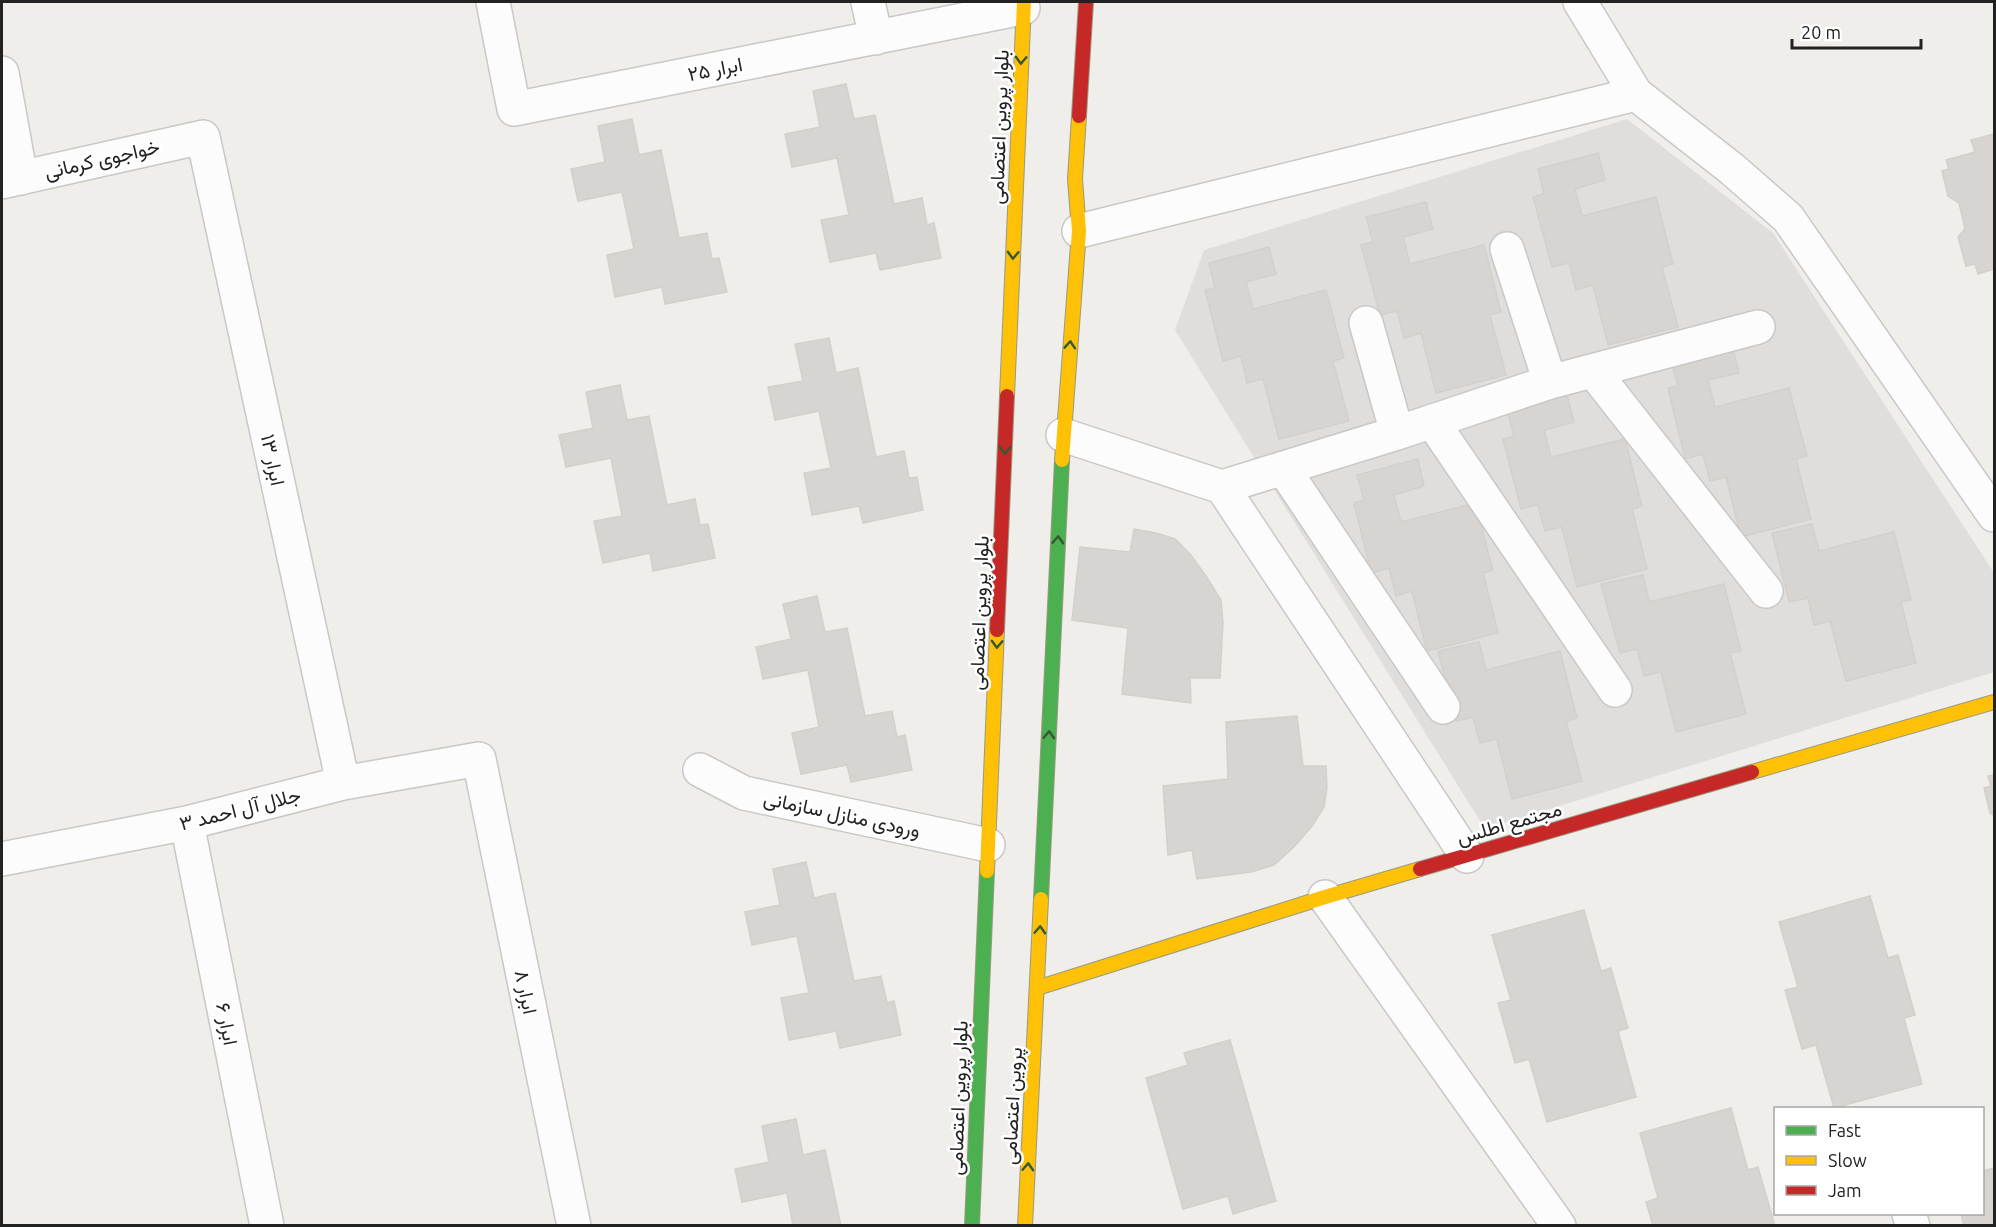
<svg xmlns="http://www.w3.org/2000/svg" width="1996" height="1227" viewBox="0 0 1996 1227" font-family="Ubuntu,Vazirmatn,sans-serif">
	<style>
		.residential { fill: #dfdedc }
		.building { fill: #d7d4d2; stroke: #d3d0cc; stroke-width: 1.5 }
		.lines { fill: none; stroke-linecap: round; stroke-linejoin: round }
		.street-casing { stroke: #c9c8c7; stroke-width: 36 }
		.fast-casing { stroke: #999a82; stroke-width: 16 }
		.slow-casing { stroke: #999a82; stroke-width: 16 }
		.jam-casing { stroke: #999a82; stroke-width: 16 }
		.street { stroke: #fdfcfc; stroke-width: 33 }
		.fast { stroke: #4caf50; stroke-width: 14 }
		.slow { stroke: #ffc107; stroke-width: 14 }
		.jam { stroke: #c62828; stroke-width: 14 }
		.oneway { stroke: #335a34 }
		.labels { text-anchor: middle; stroke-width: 5; stroke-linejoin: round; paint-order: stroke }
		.street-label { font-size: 20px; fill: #222; stroke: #fff }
	</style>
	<rect width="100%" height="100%" fill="#f0eeeb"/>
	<path class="residential" d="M 1627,119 L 1773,233 L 1994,573 L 1994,672 L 1485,829 L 1175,330 L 1204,250 Z"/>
	<path class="building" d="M 846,84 L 854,119 L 875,115 L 894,204 L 922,198 L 927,225 L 934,223 L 941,258 L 880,270 L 876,253 L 830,262 L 821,220 L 849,215 L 837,158 L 792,167 L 785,134 L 820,127 L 813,91 Z
		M 632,119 L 639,155 L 661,150 L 679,238 L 707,233 L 712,259 L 719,258 L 727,292 L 665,304 L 662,287 L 615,297 L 607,255 L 634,249 L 622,192 L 578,201 L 571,169 L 605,162 L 598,126 Z
		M 1994,134 L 1994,269 L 1978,274 L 1975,264 L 1966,266 L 1958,237 L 1965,229 L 1959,203 L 1948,196 L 1942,171 L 1949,169 L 1946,160 L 1975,152 L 1971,140 Z
		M 1598,153 L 1605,180 L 1575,189 L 1582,216 L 1656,197 L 1673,264 L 1662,267 L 1678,327 L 1608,345 L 1593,285 L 1576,290 L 1569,263 L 1552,267 L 1533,197 L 1544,194 L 1538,169 Z
		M 1426,202 L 1433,229 L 1403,237 L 1410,264 L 1484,245 L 1501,312 L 1490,315 L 1506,375 L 1436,393 L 1421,333 L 1404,338 L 1397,311 L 1380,315 L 1361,245 L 1373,242 L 1366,217 Z
		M 1269,247 L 1276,274 L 1246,282 L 1253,309 L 1326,290 L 1344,358 L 1333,361 L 1349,421 L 1279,439 L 1263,379 L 1247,383 L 1241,356 L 1223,361 L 1205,290 L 1215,288 L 1209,263 Z
		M 829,338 L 836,373 L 858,368 L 876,457 L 904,451 L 909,478 L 917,477 L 923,510 L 863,523 L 859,506 L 812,515 L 804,473 L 831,468 L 819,411 L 775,420 L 768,387 L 803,381 L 795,344 Z
		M 1732,345 L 1739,373 L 1708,380 L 1715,407 L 1789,388 L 1807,456 L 1796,459 L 1811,519 L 1741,537 L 1726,477 L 1710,481 L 1703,454 L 1685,459 L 1668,388 L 1678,386 L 1671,361 Z
		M 620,385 L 627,420 L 649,416 L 667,505 L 695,499 L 700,525 L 708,524 L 715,558 L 653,571 L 650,553 L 603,563 L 594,521 L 622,516 L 611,458 L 566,467 L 559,435 L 593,428 L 586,392 Z
		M 1567,395 L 1574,422 L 1544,430 L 1551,457 L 1625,439 L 1642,506 L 1632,509 L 1647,569 L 1577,587 L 1562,527 L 1545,531 L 1538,505 L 1521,509 L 1503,439 L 1514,436 L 1507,410 Z
		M 1418,459 L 1424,486 L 1394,495 L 1401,522 L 1475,503 L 1493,570 L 1483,573 L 1498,633 L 1427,651 L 1412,591 L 1396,596 L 1389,568 L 1371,573 L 1354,503 L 1364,500 L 1357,475 Z
		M 1812,524 L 1819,551 L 1894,532 L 1911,600 L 1901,602 L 1916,663 L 1846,681 L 1830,621 L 1814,625 L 1808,598 L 1789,602 L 1772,533 Z
		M 1134,529 L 1156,533 L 1175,539 L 1190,554 L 1206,576 L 1221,600 L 1223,623 L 1220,678 L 1190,678 L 1191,703 L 1122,694 L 1128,628 L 1072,620 L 1080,547 L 1130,552 Z
		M 1643,575 L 1649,602 L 1724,584 L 1741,651 L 1730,653 L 1746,714 L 1676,732 L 1661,672 L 1644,676 L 1637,649 L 1620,653 L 1601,584 Z
		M 817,596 L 825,632 L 847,628 L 865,716 L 892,711 L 897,737 L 905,735 L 912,770 L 851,782 L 847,765 L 801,774 L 792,733 L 819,727 L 808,670 L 763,679 L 756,647 L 791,639 L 783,604 Z
		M 1479,642 L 1486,670 L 1560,651 L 1577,718 L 1566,721 L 1582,781 L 1512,799 L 1497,739 L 1480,743 L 1473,717 L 1456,721 L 1438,651 Z
		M 1297,716 L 1303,766 L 1326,766 L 1327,788 L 1324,807 L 1312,826 L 1295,846 L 1274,865 L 1251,872 L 1197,879 L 1192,850 L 1168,855 L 1163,786 L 1228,779 L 1226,722 Z
		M 1994,775 L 1994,815 L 1990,813 L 1984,788 L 1991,786 L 1988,776 Z
		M 806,862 L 814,898 L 835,893 L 854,981 L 881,976 L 887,1003 L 894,1001 L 901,1035 L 840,1048 L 836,1031 L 789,1040 L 781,998 L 809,993 L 797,936 L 752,945 L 745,912 L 780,905 L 773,869 Z
		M 1870,896 L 1888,958 L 1898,955 L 1915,1015 L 1904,1018 L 1922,1084 L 1834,1108 L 1816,1045 L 1802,1049 L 1785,990 L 1798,987 L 1779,922 Z
		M 1584,910 L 1601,971 L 1611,968 L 1628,1028 L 1618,1031 L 1636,1097 L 1547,1122 L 1529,1059 L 1515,1063 L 1498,1003 L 1511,1000 L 1492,935 Z
		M 1230,1040 L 1276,1201 L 1233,1214 L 1228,1196 L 1183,1209 L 1146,1078 L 1188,1065 L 1184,1053 Z
		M 1731,1108 L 1748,1170 L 1758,1167 L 1775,1226 L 1653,1226 L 1646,1202 L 1658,1198 L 1640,1133 Z
		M 796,1119 L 803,1155 L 825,1150 L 841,1226 L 793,1226 L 787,1193 L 742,1202 L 735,1169 L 769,1162 L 762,1126 Z
		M 1994,1168 L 1994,1226 L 1964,1226 L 1961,1214 L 1982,1214 L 1982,1171 Z"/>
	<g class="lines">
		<g class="street-casing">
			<path id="street" d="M 493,2 L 514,109 L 1023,8
				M 868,2 L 876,38
				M 1580,2 L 1636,94 L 1732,169 L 1788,218 L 1994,515
				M 2,73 L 21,178
				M 2,182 L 203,137 L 343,783
				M 1079,231 L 1636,94
				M 1507,249 L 1550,382
				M 1366,323 L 1397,433
				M 1594,372 L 1766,591
				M 1432,421 L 1615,690
				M 1063,435 L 1222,487 L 1467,856
				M 1283,468 L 1443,707
				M 1222,487 L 1397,433 L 1550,382 L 1758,327
				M 700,770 L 744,793 L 988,845
				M 187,823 L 267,1226
				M 2,859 L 187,823 L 343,783 L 479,759 L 574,1226
				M 1325,897 L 1559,1226
				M 1909,1214 L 1913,1226"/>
		</g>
		<g class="fast-casing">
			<path id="fast" d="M 1041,899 L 1062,460
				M 972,1226 L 987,871"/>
		</g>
		<g class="slow-casing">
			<path id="slow" d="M 1007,396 L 1024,2
				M 1062,460 L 1079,231 L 1075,179 L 1079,116
				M 1752,772 L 1994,702
				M 987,871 L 997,630
				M 1037,988 L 1325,897 L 1420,869
				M 1025,1226 L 1041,899"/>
		</g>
		<g class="jam-casing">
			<path id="jam" d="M 1079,116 L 1086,2
				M 997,630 L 1007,396
				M 1420,869 L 1752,772"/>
		</g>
		<use href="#street" class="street"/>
		<use href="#fast" class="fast"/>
		<use href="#slow" class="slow"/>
		<use href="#jam" class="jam"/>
	</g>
	<defs><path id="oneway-chevron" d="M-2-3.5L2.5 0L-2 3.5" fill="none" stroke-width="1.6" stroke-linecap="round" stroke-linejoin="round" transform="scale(1.5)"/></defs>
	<g class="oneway">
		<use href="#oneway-chevron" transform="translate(1021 60) rotate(92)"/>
		<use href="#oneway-chevron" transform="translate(1013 255) rotate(92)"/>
		<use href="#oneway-chevron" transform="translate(1070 345) rotate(-86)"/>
		<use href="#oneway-chevron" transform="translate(1005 450) rotate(92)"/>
		<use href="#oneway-chevron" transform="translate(1058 540) rotate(-87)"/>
		<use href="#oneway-chevron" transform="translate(997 644) rotate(92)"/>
		<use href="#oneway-chevron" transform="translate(1049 735) rotate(-87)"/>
		<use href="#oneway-chevron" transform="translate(1040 930) rotate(-87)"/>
		<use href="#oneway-chevron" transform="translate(1028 1167) rotate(-87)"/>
	</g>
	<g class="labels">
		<g class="street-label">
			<text transform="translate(715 69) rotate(-11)" y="7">ابرار ۲۵</text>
			<text transform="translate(999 127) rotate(-88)" y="7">بلوار پروین اعتصامی</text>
			<text transform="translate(102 159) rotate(-13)" y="7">خواجوی کرمانی</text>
			<text transform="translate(273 460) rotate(78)" y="7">ابرار ۱۳</text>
			<text transform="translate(979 613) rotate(-88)" y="7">بلوار پروین اعتصامی</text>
			<text transform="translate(240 809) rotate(-14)" y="7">جلال آل احمد ۳</text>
			<text transform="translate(842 814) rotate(12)" y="7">ورودی منازل سازمانی</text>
			<text transform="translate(1509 823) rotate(-16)" y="7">مجتمع اطلس</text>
			<text transform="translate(526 992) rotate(78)" y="7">ابرار ۸</text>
			<text transform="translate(227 1024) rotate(79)" y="7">ابرار ۶</text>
			<text transform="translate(958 1098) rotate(-88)" y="7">بلوار پروین اعتصامی</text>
			<text transform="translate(1012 1106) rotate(-87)" y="7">پروین اعتصامی</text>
		</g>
	</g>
	<rect width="1996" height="1227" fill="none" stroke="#222222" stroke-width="6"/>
	<rect x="1774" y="1107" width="210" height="108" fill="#ffffff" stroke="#a7a7a7" stroke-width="1.5"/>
	<rect x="1786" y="1126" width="30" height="9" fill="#4caf50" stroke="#a7a7a7" stroke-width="1.5"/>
	<text x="1828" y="1137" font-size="18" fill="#222222">Fast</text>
	<rect x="1786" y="1156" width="30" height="9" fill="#ffc107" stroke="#a7a7a7" stroke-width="1.5"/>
	<text x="1828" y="1167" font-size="18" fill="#222222">Slow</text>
	<rect x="1786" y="1186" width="30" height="9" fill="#c62828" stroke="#a7a7a7" stroke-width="1.5"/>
	<text x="1828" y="1197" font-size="18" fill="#222222">Jam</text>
	<path d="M1792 39v9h129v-9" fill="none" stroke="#222222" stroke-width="3"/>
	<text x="1801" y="39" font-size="18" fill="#222222" stroke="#ffffff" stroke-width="4.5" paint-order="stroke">20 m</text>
</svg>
